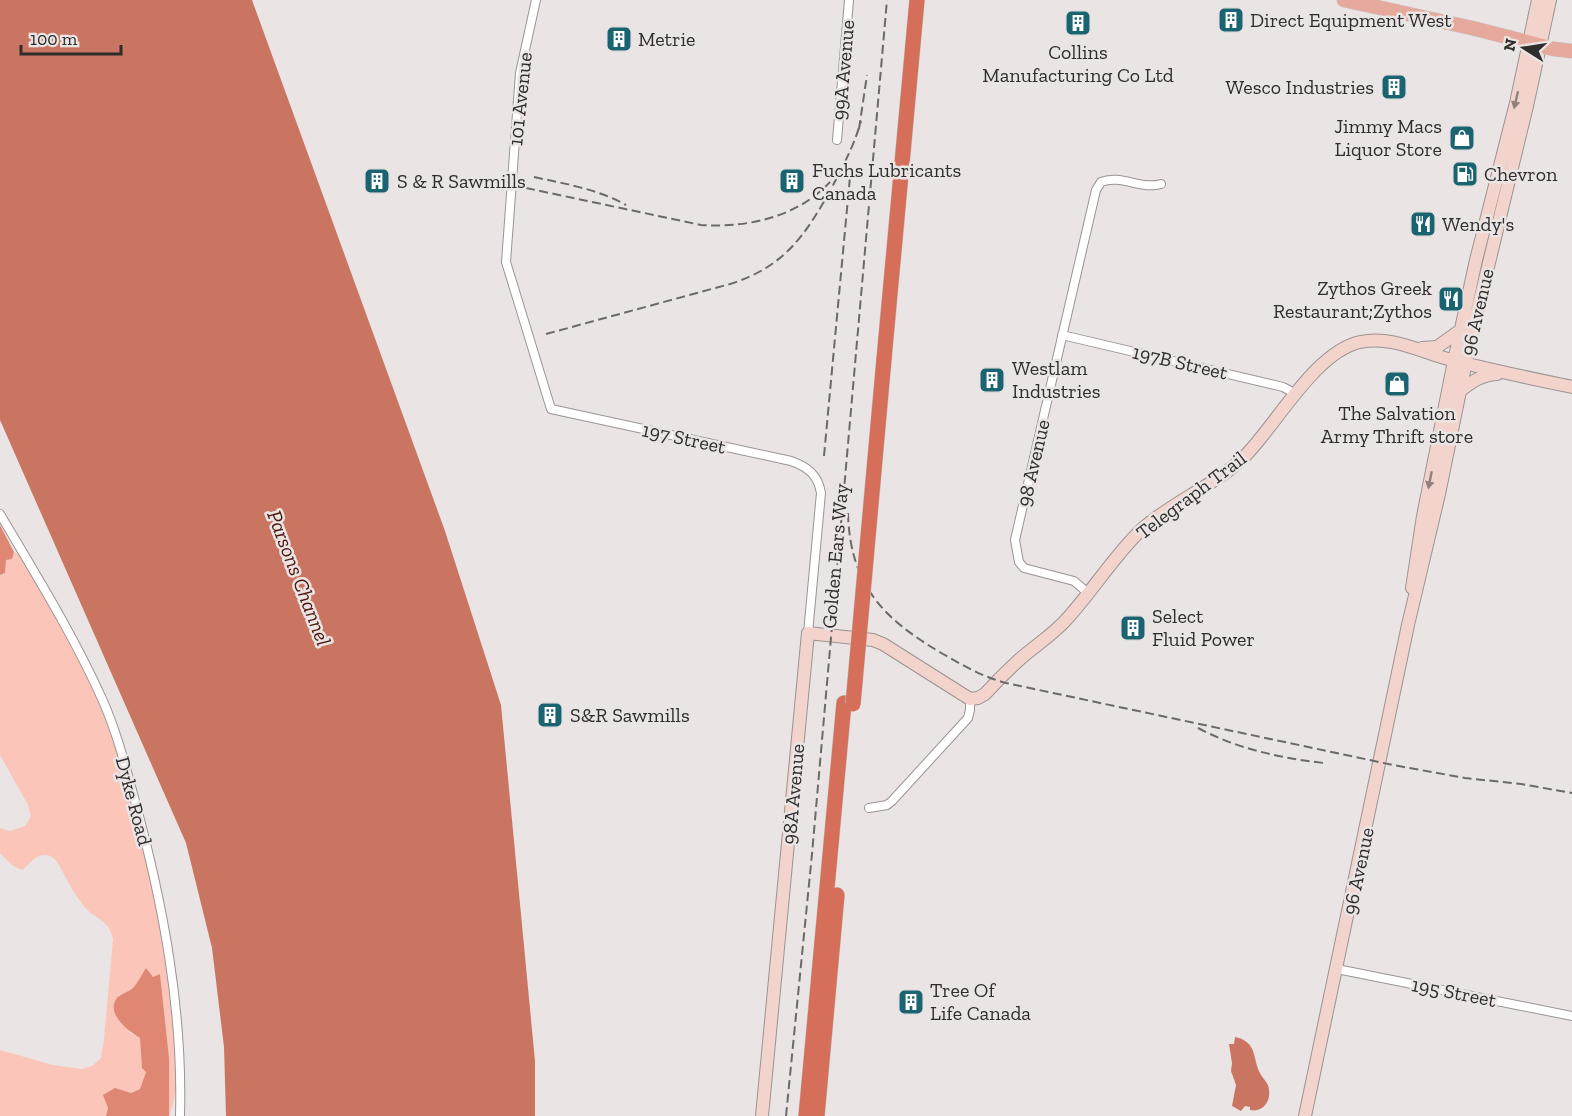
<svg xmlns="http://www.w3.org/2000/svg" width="1572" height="1116" viewBox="0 0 1572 1116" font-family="'Zilla Slab',serif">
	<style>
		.green { fill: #fbc6b9 }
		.forest { fill: #df8773 }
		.water { fill: #ca7561 }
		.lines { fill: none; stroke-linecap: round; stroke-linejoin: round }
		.street-casing { stroke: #999493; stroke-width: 10 }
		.secondary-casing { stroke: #999493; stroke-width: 14 }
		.primary-casing { stroke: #c5c4c4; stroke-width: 15 }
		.highway-casing { stroke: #c5c4c4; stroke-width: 16 }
		.street { stroke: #fff; stroke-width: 8 }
		.secondary { stroke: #f3d4cd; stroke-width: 12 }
		.primary { stroke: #e6a99b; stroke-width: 14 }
		.highway { stroke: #d66f59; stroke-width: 15 }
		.rail { stroke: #6c6969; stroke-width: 2; stroke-dasharray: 9 4.5; stroke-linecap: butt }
		.highway-bridge-casing { stroke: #c5c4c4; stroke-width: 16; stroke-linecap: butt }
		.highway-bridge { stroke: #d66f59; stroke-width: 15 }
		.oneway { fill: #91807d }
		.labels { text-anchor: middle; stroke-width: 5; stroke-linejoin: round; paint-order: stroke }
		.poi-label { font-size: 20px; fill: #2f2d2d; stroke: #eae5e4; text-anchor: start }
		.street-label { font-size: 20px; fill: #2f2d2d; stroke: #eae5e4 }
		.water-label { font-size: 21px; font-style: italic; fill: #4c150a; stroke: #eae5e4 }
	</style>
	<rect width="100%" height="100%" fill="#eae5e4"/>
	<path class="green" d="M 14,552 L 20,555 L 26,564 C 46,599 68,634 86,671 C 112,725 128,785 142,843 C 155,900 166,955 171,1013 C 174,1047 183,1084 169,1116 L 169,1058 L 160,974 L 118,996 L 130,1033 L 140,1038 L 146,1072 L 140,1089 L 131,1093 L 115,1089 L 104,1095 L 108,1108 L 106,1116 L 0,1116 L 0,1050 L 53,1065 L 82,1069 L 92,1066 L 101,1058 L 104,1039 L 113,939 C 108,917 94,920 83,905 C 74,894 68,881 61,869 C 58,862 52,854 44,855 C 34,855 30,865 22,870 L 13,866 L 0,853 L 0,828 L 10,831 L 25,826 L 31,816 L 28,805 L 0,755 L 0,575 L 5,573 L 6,560 L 12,559 Z"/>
	<path class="forest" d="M 0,525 L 14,552 L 12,559 L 6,560 L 5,573 L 0,575 Z
		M 146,968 L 153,977 L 160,974 L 169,1058 L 169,1116 L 106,1116 L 108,1108 L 103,1095 L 115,1088 L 131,1093 L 140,1089 L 146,1072 L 142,1068 L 140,1038 C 128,1031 105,1013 117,998 C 121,993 129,992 133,988 C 138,983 142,974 146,968 Z"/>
	<path class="water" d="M 0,0 L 252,0 L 445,531 L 501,705 L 535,1061 L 535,1116 L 226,1116 L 224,1047 L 212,948 L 186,843 L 0,420 Z
		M 1235,1037 C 1258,1042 1252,1058 1260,1073 C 1263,1079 1269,1083 1269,1090 C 1271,1102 1262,1113 1250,1110 L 1250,1107 L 1245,1106 L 1241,1111 L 1232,1106 L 1236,1085 L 1231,1071 L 1232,1063 L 1229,1044 L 1234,1044 Z"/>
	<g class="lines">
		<g class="street-casing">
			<path id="street" d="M 536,0 L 520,73 L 506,262 L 551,409 L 791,461 C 808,467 818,475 821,493 L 808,633
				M 837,140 L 849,0
				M 1062,335 L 1283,387 L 1296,394
				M 0,514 C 36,575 74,636 103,701 C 117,733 126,768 135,801 C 163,904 183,1009 180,1116
				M 1088,593 L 1074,581 L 1024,568 L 1019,562 L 1015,540 L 1096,190 L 1101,182 C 1121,174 1141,190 1161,184
				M 869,808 L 887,805 L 892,801 L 968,718 L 970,710 L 970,699
				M 1337,969 L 1572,1016"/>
		</g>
		<g class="secondary-casing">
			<path id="secondary" d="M 1422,348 L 1437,347 L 1461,330
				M 1459,392 C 1471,382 1481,375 1497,374
				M 1412,588 L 1423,516 L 1454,361 L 1476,260 L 1516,103 L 1538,0
				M 762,1116 L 808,633 L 873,640 L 883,644 L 970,699 L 978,698 L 985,694 C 996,682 1008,670 1020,659 C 1035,646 1052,635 1065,621 C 1092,592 1113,557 1141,530 C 1173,501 1215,486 1245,456 C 1276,425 1315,352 1360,342 C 1395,335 1423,354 1456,361 C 1495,371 1534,379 1572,387
				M 1305,1116 L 1408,625 L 1439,494 L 1471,337 L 1527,106 L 1550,0"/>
		</g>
		<g class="primary-casing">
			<path id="primary" d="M 1344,0 L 1472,28 L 1554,49 L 1572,51"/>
		</g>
		<g class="highway-casing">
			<path id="highway" d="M 884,359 L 917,0
				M 806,1116 L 844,703
				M 817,1116 L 837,895"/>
		</g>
		<use href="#street" class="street"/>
		<use href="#secondary" class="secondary"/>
		<use href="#primary" class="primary"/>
		<use href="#highway" class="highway"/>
		<path class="rail" d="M 859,129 L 867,75
			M 534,177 C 566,184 597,189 626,205
			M 526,188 L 701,225 C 748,228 798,217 831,181
			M 546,334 L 730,284 C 784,267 805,236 831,189 C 843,166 854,146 861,121
			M 824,456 L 851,166
			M 848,513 C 850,585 883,619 943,654 C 964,666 983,677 1006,683 L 1393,765 L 1465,778 L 1521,784 L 1572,793
			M 1198,728 C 1238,749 1280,758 1324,763
			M 786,1116 L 812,854 L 887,0"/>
		<g class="highway-bridge-casing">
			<path id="highway-bridge" d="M 853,704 L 884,359"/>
		</g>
		<use href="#highway-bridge" class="highway-bridge"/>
	</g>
	<defs><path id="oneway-solid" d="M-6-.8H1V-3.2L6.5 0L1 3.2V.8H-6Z" transform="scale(1.5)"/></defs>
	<g class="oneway">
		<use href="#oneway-solid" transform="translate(1516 100) rotate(103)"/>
		<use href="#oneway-solid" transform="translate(1430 480) rotate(101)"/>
	</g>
	<defs>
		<g id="building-square" transform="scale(1.35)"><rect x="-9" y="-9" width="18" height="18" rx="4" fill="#1a6371" stroke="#eae5e4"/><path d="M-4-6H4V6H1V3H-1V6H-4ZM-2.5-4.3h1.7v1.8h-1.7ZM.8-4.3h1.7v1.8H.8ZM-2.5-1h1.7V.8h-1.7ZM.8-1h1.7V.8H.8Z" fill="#fff"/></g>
		<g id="shop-square" transform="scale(1.35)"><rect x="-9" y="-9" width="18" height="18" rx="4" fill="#1a6371" stroke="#eae5e4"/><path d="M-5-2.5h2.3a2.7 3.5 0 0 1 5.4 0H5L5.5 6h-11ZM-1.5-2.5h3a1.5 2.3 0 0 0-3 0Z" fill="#fff"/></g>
		<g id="fuel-square" transform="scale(1.35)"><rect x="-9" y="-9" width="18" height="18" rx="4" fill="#1a6371" stroke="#eae5e4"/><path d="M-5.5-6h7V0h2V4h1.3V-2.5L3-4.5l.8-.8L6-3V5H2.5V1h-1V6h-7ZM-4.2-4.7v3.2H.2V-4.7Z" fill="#fff"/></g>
		<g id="restaurant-square" transform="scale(1.35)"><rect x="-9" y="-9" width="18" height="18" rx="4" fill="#1a6371" stroke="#eae5e4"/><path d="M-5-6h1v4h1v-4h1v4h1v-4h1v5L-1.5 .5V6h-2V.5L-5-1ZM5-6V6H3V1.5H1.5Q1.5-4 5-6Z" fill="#fff"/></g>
	</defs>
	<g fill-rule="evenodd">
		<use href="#building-square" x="1231" y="20"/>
		<use href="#building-square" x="1078" y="23"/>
		<use href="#building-square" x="619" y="39"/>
		<use href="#building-square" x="1394" y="87"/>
		<use href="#shop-square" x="1462" y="138"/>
		<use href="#fuel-square" x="1465" y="174"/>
		<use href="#building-square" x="377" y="181"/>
		<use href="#building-square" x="792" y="181"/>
		<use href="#restaurant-square" x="1423" y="224"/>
		<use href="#restaurant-square" x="1451" y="299"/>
		<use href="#building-square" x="992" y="380"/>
		<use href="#shop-square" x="1397" y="384"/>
		<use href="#building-square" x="1133" y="628"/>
		<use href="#building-square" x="550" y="715"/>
		<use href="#building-square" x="911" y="1002"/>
	</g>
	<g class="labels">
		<g class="poi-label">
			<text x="1250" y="27">Direct Equipment West</text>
			<text x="638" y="46">Metrie</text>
			<text x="1078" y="59" text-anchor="middle">Collins<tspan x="1078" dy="23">Manufacturing Co Ltd</tspan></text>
			<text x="1374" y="94" text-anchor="end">Wesco Industries</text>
			<text x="1442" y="133" text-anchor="end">Jimmy Macs<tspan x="1442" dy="23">Liquor Store</tspan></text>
			<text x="812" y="177">Fuchs Lubricants<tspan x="812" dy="23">Canada</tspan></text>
			<text x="1484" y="181">Chevron</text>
			<text x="397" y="188">S &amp; R Sawmills</text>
			<text x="1442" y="231">Wendy's</text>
			<text x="1432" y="295" text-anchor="end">Zythos Greek<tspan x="1432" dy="23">Restaurant;Zythos</tspan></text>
			<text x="1012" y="375">Westlam<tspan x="1012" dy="23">Industries</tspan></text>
			<text x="1397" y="420" text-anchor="middle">The Salvation<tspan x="1397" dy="23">Army Thrift store</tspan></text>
			<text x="1152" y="623">Select<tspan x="1152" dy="23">Fluid Power</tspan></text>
			<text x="570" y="722">S&amp;R Sawmills</text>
			<text x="930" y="997">Tree Of<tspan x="930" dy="23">Life Canada</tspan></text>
		</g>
		<g class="street-label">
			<text transform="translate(843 70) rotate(-85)" y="7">99A Avenue</text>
			<text transform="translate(520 99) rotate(-84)" y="7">101 Avenue</text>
			<text transform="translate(1477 312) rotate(-77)" y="7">96 Avenue</text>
			<text transform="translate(1180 362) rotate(13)" y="7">197B Street</text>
			<text transform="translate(684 438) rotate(12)" y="7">197 Street</text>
			<text transform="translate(1033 463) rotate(-77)" y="7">98 Avenue</text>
			<text transform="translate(1191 495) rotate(-37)" y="7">Telegraph Trail</text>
			<text transform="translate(835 556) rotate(-85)" y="7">Golden Ears Way</text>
			<text transform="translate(793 794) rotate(-85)" y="7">98A Avenue</text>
			<text transform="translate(134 801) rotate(75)" y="7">Dyke Road</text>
			<text transform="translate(1358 871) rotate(-78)" y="7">96 Avenue</text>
			<text transform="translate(1454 992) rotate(11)" y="7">195 Street</text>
		</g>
		<g class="water-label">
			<text transform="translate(299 578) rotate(69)" y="7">Parsons Channel</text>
		</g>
	</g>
	<g transform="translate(1524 48) rotate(282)" stroke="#eae5e4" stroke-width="4.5" paint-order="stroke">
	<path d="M0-4.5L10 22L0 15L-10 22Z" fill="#2f2d2d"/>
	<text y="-9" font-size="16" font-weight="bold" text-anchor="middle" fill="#2f2d2d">N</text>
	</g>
	<path d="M21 45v9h100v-9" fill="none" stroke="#2f2d2d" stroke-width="3"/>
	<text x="30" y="45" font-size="18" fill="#2f2d2d" stroke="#eae5e4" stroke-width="4.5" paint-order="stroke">100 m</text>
</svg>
